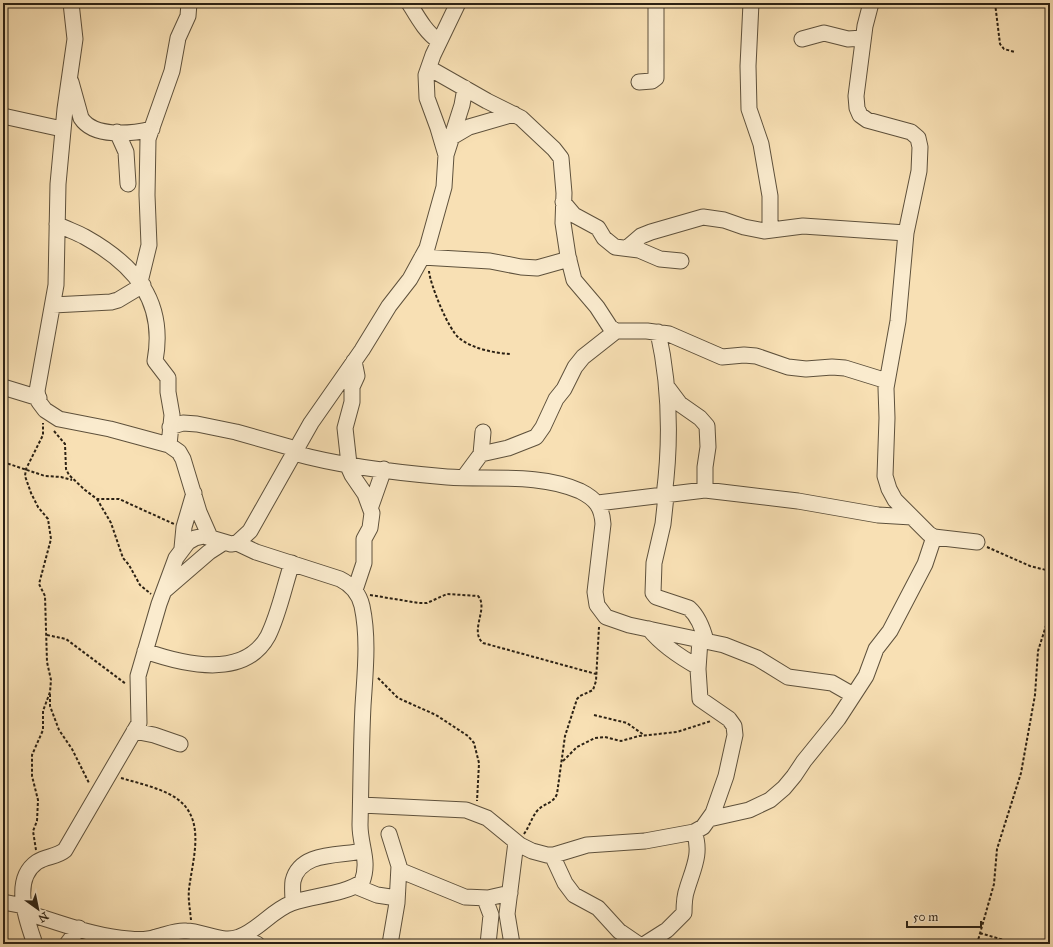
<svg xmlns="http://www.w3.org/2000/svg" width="1053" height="947" viewBox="0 0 1053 947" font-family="'IM FELL Great Primer',serif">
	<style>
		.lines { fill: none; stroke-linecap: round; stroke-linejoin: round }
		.minor-casing { stroke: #5e513c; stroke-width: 17 }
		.path { stroke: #2b2114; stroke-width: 2; stroke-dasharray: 3 2; stroke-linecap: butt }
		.minor { stroke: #faebce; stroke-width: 15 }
	</style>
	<rect width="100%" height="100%" fill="#f8e0b4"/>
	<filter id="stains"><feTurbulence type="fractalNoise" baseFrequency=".005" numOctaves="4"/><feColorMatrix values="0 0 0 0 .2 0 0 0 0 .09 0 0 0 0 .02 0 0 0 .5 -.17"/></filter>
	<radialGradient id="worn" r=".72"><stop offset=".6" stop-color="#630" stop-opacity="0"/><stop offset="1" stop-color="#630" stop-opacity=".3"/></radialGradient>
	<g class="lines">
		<g class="minor-casing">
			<path id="minor" d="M 71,3 L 75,39 L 65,109 L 58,184 L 56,285 L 37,391 L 39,402 L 45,410 L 59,419 L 110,429 L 169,445 L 179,452 L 183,459 L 199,512 L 210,537
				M 409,3 C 417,16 426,33 439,41
				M 751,3 L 748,66 L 749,109 L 761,144 L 770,196 L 770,230
				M 871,3 L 865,26 L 856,96 L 857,108 L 860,115 L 867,120 L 911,132 L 918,138 L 920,147 L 919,171 L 906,233 L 898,321 L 886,388 L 887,418 L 885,476 L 889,489 L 895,500 L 929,534 L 934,537 L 977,542
				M 802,39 L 824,33 L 848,39 L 863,38
				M 429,68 L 487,101 L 521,118 L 554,149 L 561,158 L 564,193 L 563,223 L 568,256 L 574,280 L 597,307 L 610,327 L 616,331 L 647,331 L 669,334 L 722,357 L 744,355 L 756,356 L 788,367 L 806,369 L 832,367 L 845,368 L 887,381
				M 71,82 L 81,118 C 94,138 131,134 152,129
				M 639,82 L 652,81 L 656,78 L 656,3
				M 3,116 L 62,129
				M 117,132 L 126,152 L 128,184
				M 452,137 L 469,127 L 514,114
				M 446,155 L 462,105 L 465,88
				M 563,202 L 574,215 L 598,228 L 604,238 L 615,247 L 639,250 L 660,259 L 681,261
				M 57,224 C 66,229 76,232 85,237 C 135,265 166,301 155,361 L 168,378 L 168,392 L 172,415 L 169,445
				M 627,248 L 641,236 L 651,232 L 703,217 L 724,220 L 744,227 L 764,231 L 803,226 L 906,233
				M 422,257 L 490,261 L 521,267 L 537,268 L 569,259
				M 140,282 L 149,245 L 147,195 L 148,139 L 172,71 L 178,38 L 188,16 L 189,3
				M 53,305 L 111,302 L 118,300 L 143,285
				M 658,332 C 670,386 671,442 664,496
				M 3,387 L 39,398
				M 668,388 L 680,404 L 700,418 L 707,426 L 708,447 L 705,467 L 705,490
				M 170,427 L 183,423 L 197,424 L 236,432 L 296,449
				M 294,453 C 340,466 399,473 447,477 C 490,480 540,473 580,491 C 596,499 602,507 603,524 L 595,592 L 597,605 L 606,617 L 629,625 L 724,645 L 757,658 L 788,677 L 832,683 L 853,695
				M 481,454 L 508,448 L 536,437 L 543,427 L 556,399 L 564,389 L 575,367 L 583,357 L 616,331
				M 347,464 L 352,475 L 365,494 L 372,513 L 370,528 L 364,539 L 364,563 L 355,590
				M 349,464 L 345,428 L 352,402 L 352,387 L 357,376 L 354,361
				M 464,477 L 481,454 L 483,432
				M 666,496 L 663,524 L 654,563 L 653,593 L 656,597 L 689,608 C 699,617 703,629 706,641
				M 598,503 L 705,490 L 798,501 L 878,515 L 912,517
				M 371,506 L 384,469
				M 182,548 L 184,527 L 194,493
				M 165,590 L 209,552 L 223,543
				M 649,629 C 662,645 680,657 698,667
				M 145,651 C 182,664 244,680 268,636 C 279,614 284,587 292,563
				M 134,731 L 154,735 L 180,744
				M 361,805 L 466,810 L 487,818 L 520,845 L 532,851 L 547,855 L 554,855 L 587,845 L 645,841 L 694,832 L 703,827 L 713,813 L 726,776 L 735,735 L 734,726 L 729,719 L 700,699 L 698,669 L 700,640
				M 709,819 L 749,810 L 770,800 L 784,788 L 794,776 L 804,761 L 838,719 L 866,676 L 876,649 L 890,631 L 925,564 L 934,537
				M 389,834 L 399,866 L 397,903 L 390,944
				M 552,855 L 565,883 L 574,895 L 598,908 L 619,931 L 638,944
				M 399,870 L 465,897 L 488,898 L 510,893
				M 355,886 L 377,895 L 397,898
				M 485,899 L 491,915 L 488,944
				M 3,902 L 24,906
				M 293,902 C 293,896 292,887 293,881 C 300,851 340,856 363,851
				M 26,913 C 60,922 94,937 129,939 C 138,940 148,940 156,937 C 166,935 175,930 186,931 C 203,931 222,944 239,937 C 259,930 272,910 292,903 C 314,895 343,895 362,882 C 370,861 360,846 360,825 C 361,786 361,746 363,706 C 365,673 369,639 362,606 C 359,593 352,585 340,579 L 256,552 L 237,543
				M 240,937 L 257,944
				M 35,944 C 27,921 11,880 37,862 C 46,856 57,857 65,850 L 139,723 L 138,676 L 159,604 L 176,558 L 188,542 L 195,538 L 204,536 L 231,544 L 237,543 L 250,531 L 311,423 L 362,350 L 389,306 L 410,279 L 427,248 L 444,187 L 446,155 L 438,128 L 427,98 L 426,75 L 433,55 L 458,3
				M 67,944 L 79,928
				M 512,944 L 507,914 L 516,842
				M 645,944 L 667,930 L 684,913 C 684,905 684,897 687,889 C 693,869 702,853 694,832"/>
		</g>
		<path class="path" d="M 995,3 L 1000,44 L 1004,49 L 1015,52
			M 429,271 C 430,284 448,329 459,338 C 473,349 494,353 511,354
			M 54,431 L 65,444 L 66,469 L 69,475 L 85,490 L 97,499 L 119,499 L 174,524
			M 3,462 L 45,476 L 61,477 L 72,480
			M 97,499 L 111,523 L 123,558 L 129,565 L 140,585 L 151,594
			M 987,547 L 1030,566 L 1050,571
			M 370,595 L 419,603 L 427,603 L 447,594 L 478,596 C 489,608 469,631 483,643 L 596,674
			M 47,635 L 66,639 L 126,684
			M 378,678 L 398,698 L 436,715 L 468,736 L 474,743 L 479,763 L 477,801
			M 50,694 L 50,706 L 59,730 L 72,749 L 89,783
			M 594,715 L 627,723 L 644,735
			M 563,761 L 577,747 L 595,738 L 605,737 L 621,741 L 639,736 L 677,732 L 711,721
			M 121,778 C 138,783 156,787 171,795 C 208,815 193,856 189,889 C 188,900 190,909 191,920
			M 524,834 C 529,827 532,817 537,811 C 544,803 553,804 557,794 L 565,736 L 577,699 L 580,696 L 593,690 L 596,681 L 599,627
			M 36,850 L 33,831 L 37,821 L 38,800 L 32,776 L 32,755 L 43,730 L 43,711 L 50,692 L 51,680 L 47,662 L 45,596 L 39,584 L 51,539 L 48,519 L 38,507 L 31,493 L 25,476 L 26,469 L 43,435 L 43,423
			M 980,933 L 1017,944
			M 977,944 L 994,884 L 997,849 L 1021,773 L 1035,695 L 1038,651 L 1050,613"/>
		<use href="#minor" class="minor"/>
	</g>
	<rect width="1053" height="947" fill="none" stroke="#f8e0b4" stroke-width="16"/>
	<rect x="4" y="4" width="1045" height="939" fill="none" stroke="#2b2114" stroke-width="2"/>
	<rect x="8" y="8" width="1037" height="931" fill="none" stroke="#2b2114"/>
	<g transform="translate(38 909) rotate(147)" stroke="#faebce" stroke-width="3" paint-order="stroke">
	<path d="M0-3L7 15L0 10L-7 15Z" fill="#2b2114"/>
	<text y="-6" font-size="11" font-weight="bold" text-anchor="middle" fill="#2b2114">N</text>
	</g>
	<path d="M907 921v6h74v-6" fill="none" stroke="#2b2114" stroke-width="2"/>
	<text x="913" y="921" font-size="12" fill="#2b2114" stroke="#faebce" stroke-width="3" paint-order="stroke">50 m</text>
	<rect width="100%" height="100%" filter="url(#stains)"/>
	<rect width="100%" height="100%" fill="url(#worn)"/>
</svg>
